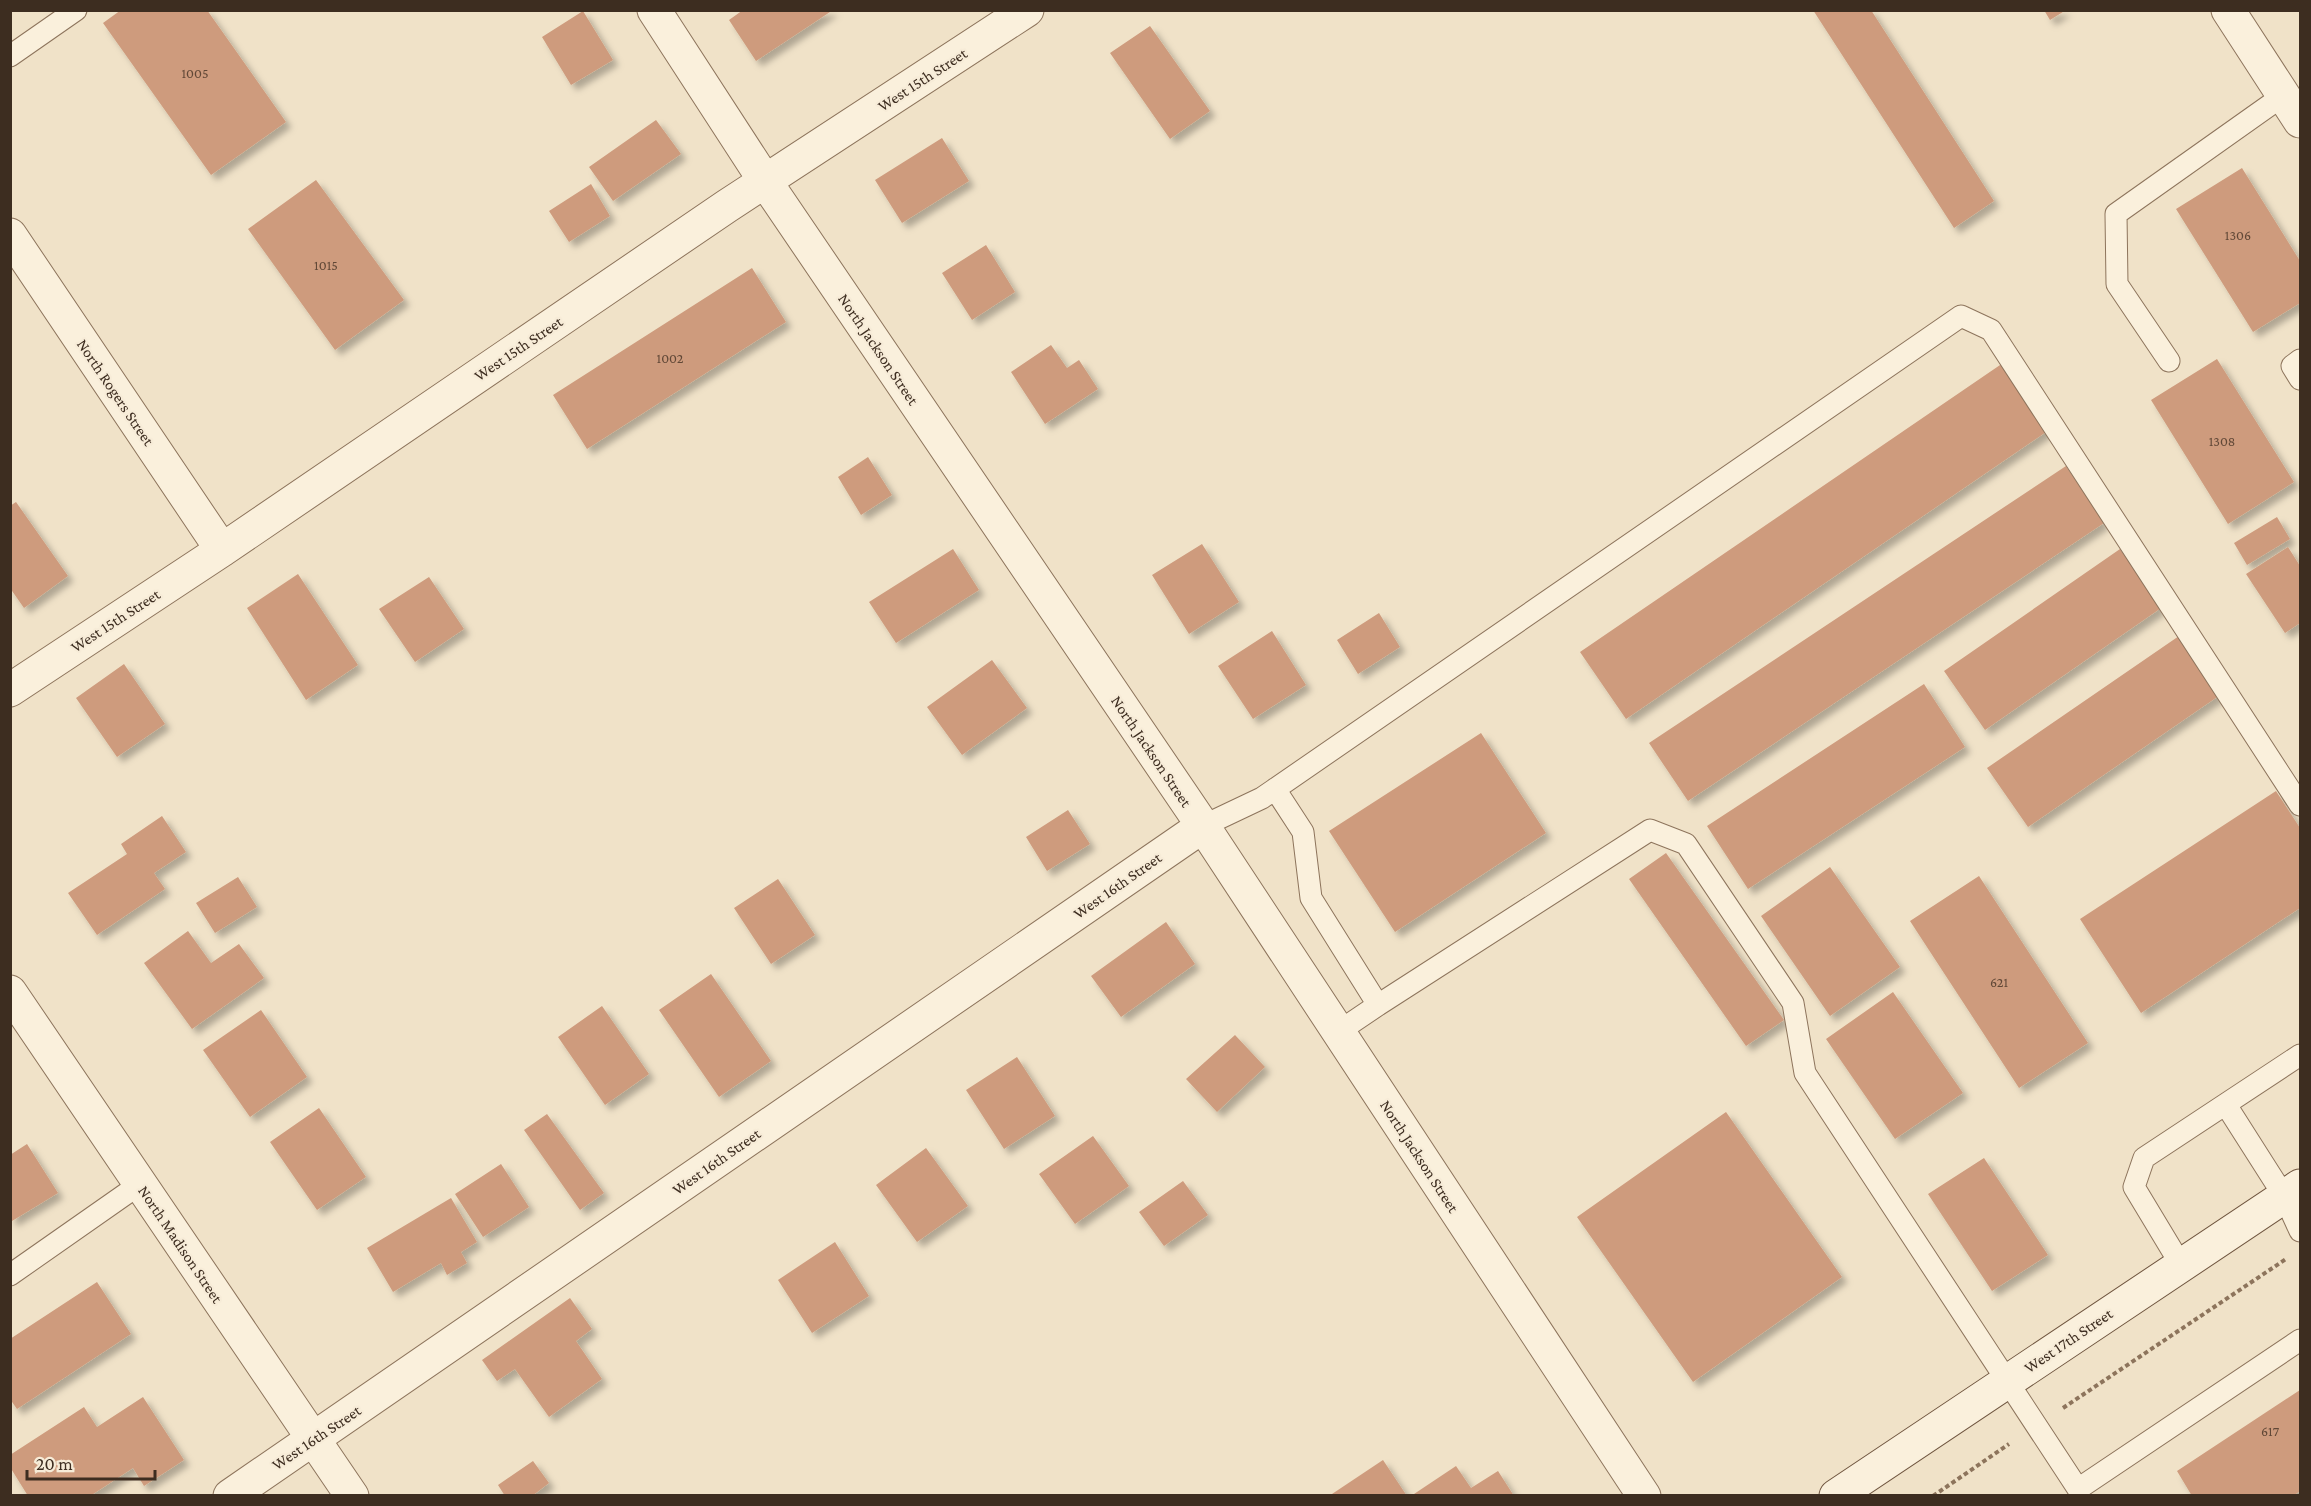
<svg xmlns="http://www.w3.org/2000/svg" width="2311" height="1506" viewBox="0 0 2311 1506" font-family="'Crimson Pro',serif">
	<style>
		.building { fill: #ce9b7d; filter: url(#shadow) }
		.lines { fill: none; stroke-linecap: round; stroke-linejoin: round }
		.service-casing { stroke: #8d745c; stroke-width: 23 }
		.minor-casing { stroke: #8d745c; stroke-width: 35 }
		.tertiary-casing { stroke: #8d745c; stroke-width: 35 }
		.secondary-casing { stroke: #6f553f; stroke-width: 35 }
		.path { stroke: #8d745c; stroke-width: 4; stroke-dasharray: 4.5 3; stroke-linecap: butt }
		.service { stroke: #faf0dc; stroke-width: 21 }
		.minor { stroke: #faf0dc; stroke-width: 33 }
		.tertiary { stroke: #faf0dc; stroke-width: 33 }
		.secondary { stroke: #faf0dc; stroke-width: 33 }
		.labels { text-anchor: middle; stroke-width: 4.5; stroke-linejoin: round; paint-order: stroke }
		.number-label { font-size: 14px; fill: #614837 }
		.street-label { font-size: 16px; fill: #3d2d20; stroke: #f7ecd8 }
	</style>
	<defs>
		<filter id="shadow"><feDropShadow dx="5.5" dy="5.5" stdDeviation="3" flood-color="#0004"/></filter>
	</defs>
	<rect width="100%" height="100%" fill="#f0e2c8"/>
	<path class="building" d="M 121,10 L 207,10 L 286,122 L 211,175 L 103,23 Z
		M 743,10 L 833,10 L 756,61 L 729,20 Z
		M 1813,10 L 1871,10 L 1994,201 L 1954,228 Z
		M 2044,10 L 2066,10 L 2050,20 Z
		M 583,11 L 613,60 L 571,85 L 542,37 Z
		M 1150,26 L 1210,111 L 1170,139 L 1110,53 Z
		M 656,120 L 681,154 L 613,201 L 589,167 Z
		M 942,138 L 969,181 L 902,223 L 875,180 Z
		M 2242,168 L 2300,261 L 2300,303 L 2253,332 L 2176,209 Z
		M 316,180 L 404,300 L 335,350 L 248,229 Z
		M 591,184 L 610,216 L 569,242 L 549,211 Z
		M 986,245 L 1015,292 L 972,320 L 942,273 Z
		M 752,268 L 786,322 L 587,449 L 553,395 Z
		M 1051,345 L 1067,368 L 1079,360 L 1098,389 L 1045,424 L 1011,372 Z
		M 2217,359 L 2294,482 L 2228,524 L 2151,400 Z
		M 2003,363 L 2049,430 L 1626,719 L 1580,652 Z
		M 868,457 L 892,495 L 861,515 L 838,477 Z
		M 2066,466 L 2104,523 L 1688,801 L 1649,743 Z
		M 16,502 L 68,576 L 24,608 L 10,588 L 10,506 Z
		M 2277,517 L 2290,539 L 2247,565 L 2234,543 Z
		M 1202,544 L 1239,602 L 1189,634 L 1152,575 Z
		M 2288,547 L 2300,566 L 2300,623 L 2285,633 L 2246,574 Z
		M 953,549 L 979,590 L 896,643 L 869,602 Z
		M 2120,549 L 2161,608 L 1985,730 L 1944,671 Z
		M 298,574 L 358,665 L 306,700 L 247,608 Z
		M 429,577 L 464,629 L 415,662 L 379,609 Z
		M 1379,613 L 1400,647 L 1358,674 L 1337,640 Z
		M 1272,631 L 1306,685 L 1253,719 L 1218,666 Z
		M 2179,636 L 2220,695 L 2028,827 L 1987,768 Z
		M 992,660 L 1027,708 L 962,755 L 927,707 Z
		M 124,664 L 165,724 L 117,757 L 76,698 Z
		M 1924,684 L 1965,747 L 1748,889 L 1707,826 Z
		M 1481,733 L 1546,833 L 1395,932 L 1329,831 Z
		M 2276,791 L 2300,828 L 2300,908 L 2141,1013 L 2080,919 Z
		M 1068,810 L 1090,844 L 1047,871 L 1026,837 Z
		M 162,816 L 186,852 L 154,873 L 165,889 L 97,935 L 68,893 L 127,854 L 121,844 Z
		M 1666,853 L 1784,1020 L 1746,1046 L 1629,879 Z
		M 1830,867 L 1900,967 L 1830,1016 L 1761,916 Z
		M 1979,876 L 2088,1043 L 2019,1088 L 1910,921 Z
		M 238,877 L 257,907 L 215,933 L 196,903 Z
		M 778,879 L 815,935 L 771,964 L 734,908 Z
		M 1166,922 L 1195,964 L 1121,1017 L 1091,976 Z
		M 188,931 L 211,963 L 239,944 L 264,978 L 192,1029 L 144,963 Z
		M 711,974 L 771,1061 L 719,1097 L 659,1010 Z
		M 1893,992 L 1963,1093 L 1895,1139 L 1826,1039 Z
		M 602,1006 L 649,1074 L 605,1105 L 558,1037 Z
		M 261,1010 L 307,1077 L 250,1117 L 203,1050 Z
		M 1235,1035 L 1265,1067 L 1217,1112 L 1186,1079 Z
		M 1017,1057 L 1055,1116 L 1004,1149 L 966,1090 Z
		M 319,1108 L 366,1177 L 317,1210 L 270,1142 Z
		M 1726,1112 L 1842,1277 L 1693,1382 L 1577,1217 Z
		M 547,1114 L 604,1193 L 580,1210 L 524,1130 Z
		M 1093,1136 L 1129,1186 L 1075,1224 L 1039,1174 Z
		M 27,1144 L 58,1193 L 12,1221 L 10,1218 L 10,1155 Z
		M 926,1148 L 968,1206 L 917,1242 L 876,1185 Z
		M 1984,1158 L 2048,1255 L 1992,1291 L 1928,1194 Z
		M 501,1164 L 529,1207 L 483,1237 L 455,1194 Z
		M 1183,1181 L 1208,1215 L 1164,1246 L 1139,1212 Z
		M 451,1198 L 477,1242 L 461,1252 L 467,1263 L 447,1275 L 441,1263 L 393,1292 L 367,1248 Z
		M 835,1242 L 869,1296 L 812,1333 L 778,1280 Z
		M 97,1282 L 131,1334 L 17,1409 L 10,1399 L 10,1339 Z
		M 570,1298 L 592,1329 L 576,1341 L 602,1379 L 549,1417 L 515,1369 L 497,1381 L 482,1360 Z
		M 2300,1390 L 2300,1491 L 2293,1496 L 2192,1496 L 2177,1471 Z
		M 143,1397 L 184,1460 L 144,1486 L 133,1468 L 90,1496 L 28,1496 L 10,1467 L 10,1455 L 84,1407 L 97,1427 Z
		M 1383,1460 L 1407,1496 L 1329,1496 Z
		M 533,1461 L 549,1483 L 532,1496 L 505,1496 L 498,1485 Z
		M 1456,1466 L 1471,1488 L 1498,1471 L 1514,1496 L 1411,1496 Z"/>
	<g class="lines">
		<g class="service-casing">
			<path id="service" d="M 10,56 L 76,10
				M 2300,360 L 2292,366 L 2300,379
				M 2169,361 L 2117,284 L 2116,214 L 2284,95
				M 1275,789 L 1303,832 L 1311,898 L 1378,1005 L 1338,1032
				M 1203,826 L 1262,798 L 1961,316 L 1991,330 L 2300,805
				M 1378,1005 L 1650,830 L 1686,844 L 1793,1003 L 1805,1073 L 2078,1489 L 2300,1340
				M 2226,1105 L 2284,1196 L 2300,1231
				M 2181,1265 L 2134,1187 L 2144,1158 L 2300,1055
				M 10,1275 L 140,1184"/>
		</g>
		<g class="minor-casing">
			<path id="minor" d="M 654,10 L 765,181 L 1203,826 L 1644,1496
				M 2228,10 L 2300,121
				M 10,235 L 222,550
				M 10,690 L 222,550 L 727,206 L 1027,10
				M 230,1496 L 1203,826"/>
		</g>
		<g class="tertiary-casing">
			<path id="tertiary" d="M 10,992 L 352,1496"/>
		</g>
		<g class="secondary-casing">
			<path id="secondary" d="M 1836,1496 L 2300,1186"/>
		</g>
		<path class="path" d="M 2063,1408 L 2286,1259
			M 1933,1496 L 2009,1444"/>
		<use href="#service" class="service"/>
		<use href="#minor" class="minor"/>
		<use href="#tertiary" class="tertiary"/>
		<use href="#secondary" class="secondary"/>
	</g>
	<g class="labels">
		<g class="number-label">
			<text x="195" y="78">1005</text>
			<text x="2238" y="240">1306</text>
			<text x="326" y="270">1015</text>
			<text x="670" y="363">1002</text>
			<text x="2222" y="446">1308</text>
			<text x="1999" y="987">621</text>
			<text x="2270" y="1436">617</text>
		</g>
		<g class="street-label">
			<text transform="translate(922 79) rotate(-33)" y="6">West 15th Street</text>
			<text transform="translate(518 348) rotate(-34)" y="6">West 15th Street</text>
			<text transform="translate(879 349) rotate(56)" y="6">North Jackson Street</text>
			<text transform="translate(116 392) rotate(56)" y="6">North Rogers Street</text>
			<text transform="translate(115 620) rotate(-33)" y="6">West 15th Street</text>
			<text transform="translate(1152 751) rotate(56)" y="6">North Jackson Street</text>
			<text transform="translate(1117 885) rotate(-35)" y="6">West 16th Street</text>
			<text transform="translate(1420 1156) rotate(57)" y="6">North Jackson Street</text>
			<text transform="translate(716 1161) rotate(-35)" y="6">West 16th Street</text>
			<text transform="translate(181 1244) rotate(56)" y="6">North Madison Street</text>
			<text transform="translate(2068 1340) rotate(-34)" y="6">West 17th Street</text>
			<text transform="translate(316 1437) rotate(-34)" y="6">West 16th Street</text>
		</g>
	</g>
	<rect width="2311" height="1506" fill="none" stroke="#3d2d20" stroke-width="24"/>
	<path d="M27 1470v9h128v-9" fill="none" stroke="#3d2d20" stroke-width="3"/>
	<text x="36" y="1470" font-size="18" fill="#3d2d20" stroke="#f7ecd8" stroke-width="4.5" paint-order="stroke">20 m</text>
</svg>
